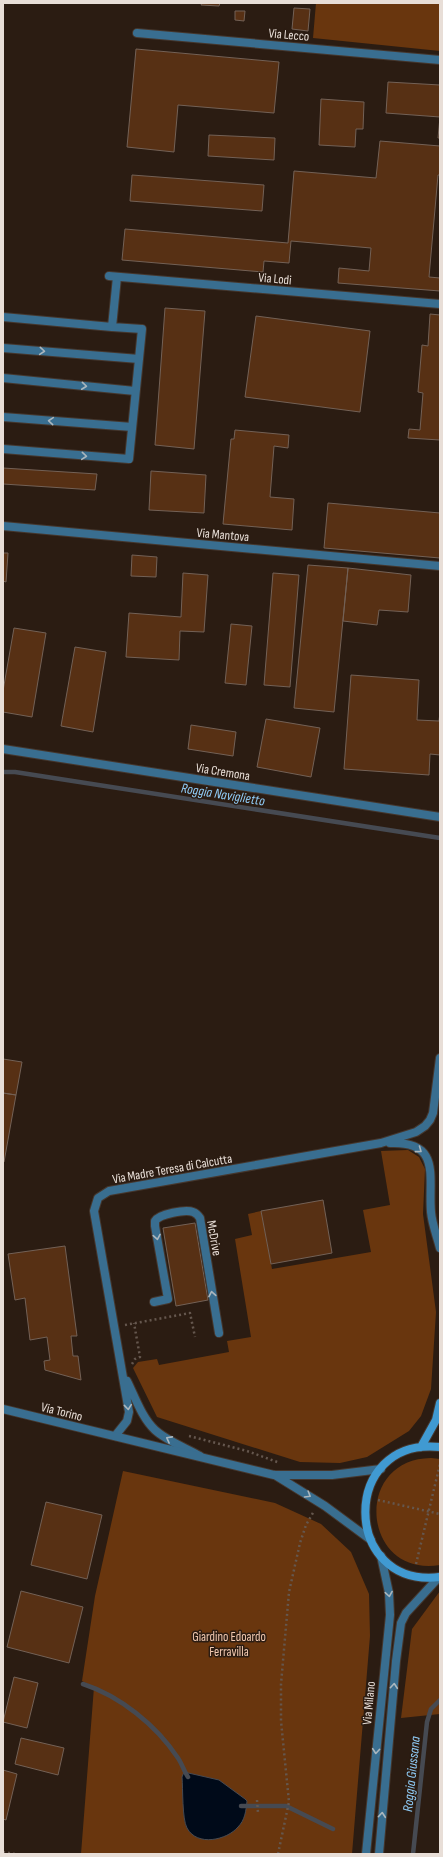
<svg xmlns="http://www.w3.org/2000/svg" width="443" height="1857" viewBox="0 0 443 1857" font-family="'Sofia Sans Condensed',sans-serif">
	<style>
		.green { fill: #69360e }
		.water { fill: #000a19; stroke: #464a52 }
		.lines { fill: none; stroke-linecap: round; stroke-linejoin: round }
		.stream { stroke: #464a52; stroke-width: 4.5 }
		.building { fill: #573014; stroke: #736156 }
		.service-casing { stroke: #45372e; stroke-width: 10 }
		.minor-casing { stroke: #45372e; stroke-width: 10 }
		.tertiary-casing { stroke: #45372e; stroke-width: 10 }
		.secondary-casing { stroke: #45372e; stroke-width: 10 }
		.path { stroke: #65574e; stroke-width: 2.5; stroke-dasharray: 2 3; stroke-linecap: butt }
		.service { stroke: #396e90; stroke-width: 8 }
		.minor { stroke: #396e90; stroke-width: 8 }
		.tertiary { stroke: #396e90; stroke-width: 8 }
		.secondary { stroke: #409ad2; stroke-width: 8 }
		.oneway { stroke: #abb7be }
		.labels { text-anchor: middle; stroke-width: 3; stroke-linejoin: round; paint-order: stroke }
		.street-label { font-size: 13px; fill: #e8ded7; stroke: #2b1c12 }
		.park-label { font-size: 13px; fill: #f2c9b0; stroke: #2b1c12 }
		.water-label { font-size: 14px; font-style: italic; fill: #91cefa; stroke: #2b1c12 }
	</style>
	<rect width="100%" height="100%" fill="#2b1c12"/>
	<path class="green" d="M 316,3 L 440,3 L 440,51 L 313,38 Z
		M 408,1150 L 419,1157 L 425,1169 L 423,1214 L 436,1312 L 431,1389 L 421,1416 L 409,1431 L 367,1457 L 340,1463 L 300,1462 L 157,1417 L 133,1368 L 138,1362 L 157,1359 L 159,1365 L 229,1352 L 227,1341 L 251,1337 L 235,1239 L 252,1235 L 248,1214 L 261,1211 L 272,1269 L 371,1252 L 363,1210 L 390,1205 L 381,1151 Z
		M 431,1458 L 440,1459 L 440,1565 C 362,1578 352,1459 431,1458 Z
		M 123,1471 L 275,1503 L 321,1524 L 351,1552 L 369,1594 L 370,1636 L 352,1854 L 81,1854 L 94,1687 L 82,1681 L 95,1596 Z
		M 440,1591 L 440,1714 L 401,1718 L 412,1629 Z"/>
	<path class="water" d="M 184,1772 L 219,1780 L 245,1799 L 247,1801 C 246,1811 245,1820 238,1827 C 227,1840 197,1847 187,1828 C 182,1819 183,1789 182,1777 Z"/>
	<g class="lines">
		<path class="stream" d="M 3,772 L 15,772 L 440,838
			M 83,1684 C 120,1696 156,1725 178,1758 C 182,1764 184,1771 188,1777
			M 241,1806 L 286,1806 L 333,1829
			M 413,1854 L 427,1722 L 431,1709 L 440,1700"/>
	</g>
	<path class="building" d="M 202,3 L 220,3 L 219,6 L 201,5 Z
		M 294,8 L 310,9 L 308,31 L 292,29 Z
		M 235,11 L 245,11 L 244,21 L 235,20 Z
		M 136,49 L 279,62 L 274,113 L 178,105 L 174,152 L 127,147 Z
		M 388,82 L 440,85 L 440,138 L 438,138 L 440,117 L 386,113 Z
		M 321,99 L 364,102 L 363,129 L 356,129 L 355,147 L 319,145 Z
		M 209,135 L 275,138 L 274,160 L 208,156 Z
		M 380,141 L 440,146 L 440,175 L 438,175 L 429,277 L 440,278 L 440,291 L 338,283 L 339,268 L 369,271 L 371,248 L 291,241 L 289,263 L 264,261 L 263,272 L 122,260 L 125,229 L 288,243 L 294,171 L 376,178 Z
		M 132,175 L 264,185 L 262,211 L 130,201 Z
		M 165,308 L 205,311 L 194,449 L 155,445 Z
		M 430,314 L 440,315 L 440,440 L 408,438 L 409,429 L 420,430 L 423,393 L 418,392 L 422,345 L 428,346 Z
		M 256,316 L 370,331 L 360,412 L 245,397 Z
		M 235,430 L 289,435 L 288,448 L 274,446 L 270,497 L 294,499 L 292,530 L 223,524 L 231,439 L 234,439 Z
		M 3,468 L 97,474 L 95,490 L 3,484 Z
		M 151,471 L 206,475 L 204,513 L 149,510 Z
		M 328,503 L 440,513 L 440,558 L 324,548 Z
		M 3,553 L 8,553 L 6,582 L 3,581 Z
		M 132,555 L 157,557 L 156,577 L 131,576 Z
		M 308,565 L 348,568 L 334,712 L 294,708 Z
		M 348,568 L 411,575 L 408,612 L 379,610 L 377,625 L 343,621 Z
		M 183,573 L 208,575 L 204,632 L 180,631 L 179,660 L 126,657 L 129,613 L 181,617 Z
		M 273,573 L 299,575 L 290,687 L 264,685 Z
		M 231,624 L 252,626 L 246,685 L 225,683 Z
		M 14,628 L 46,633 L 32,717 L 3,712 L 3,691 Z
		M 75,647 L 106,652 L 93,732 L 61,726 Z
		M 351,675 L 419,680 L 417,720 L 439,721 L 440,712 L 440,755 L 430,754 L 429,775 L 344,769 Z
		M 266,719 L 320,728 L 311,777 L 257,767 Z
		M 191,725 L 236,732 L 233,756 L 188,749 Z
		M 3,1059 L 22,1062 L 16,1095 L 3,1093 Z
		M 3,1093 L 16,1095 L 4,1162 L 3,1162 Z
		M 323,1200 L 332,1253 L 271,1264 L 261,1211 Z
		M 195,1223 L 208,1300 L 176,1306 L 163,1228 Z
		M 65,1246 L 77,1336 L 71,1336 L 73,1356 L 78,1356 L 81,1380 L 45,1370 L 44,1361 L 50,1360 L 47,1337 L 30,1340 L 25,1298 L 15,1300 L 8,1254 Z
		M 46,1502 L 102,1515 L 87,1579 L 31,1565 Z
		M 21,1591 L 83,1607 L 69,1663 L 7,1647 Z
		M 14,1677 L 38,1683 L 27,1728 L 3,1722 Z
		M 21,1738 L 64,1748 L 58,1775 L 15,1764 Z
		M 3,1770 L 17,1774 L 6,1820 L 3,1819 Z"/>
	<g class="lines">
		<g class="service-casing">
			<path id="service" d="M 3,317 L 112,327
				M 3,348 L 139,359
				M 3,378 L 135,391
				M 3,417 L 132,427
				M 3,449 L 129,459 L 142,329 L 112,327 L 117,277
				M 154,1302 L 168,1299 L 155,1226 L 155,1221 C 159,1214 186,1209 193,1212 C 196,1213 198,1215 200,1218 L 219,1333"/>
		</g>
		<g class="minor-casing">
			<path id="minor" d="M 137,33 L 440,60
				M 109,276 L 440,304
				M 3,526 L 440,566
				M 3,749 L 440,817
				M 390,1143 C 442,1141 428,1177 431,1212 C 432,1224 437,1236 440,1248
				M 127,1381 C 135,1397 142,1418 155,1430 C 167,1441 186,1448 200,1456
				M 115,1436 L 127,1421 L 129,1412 L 94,1211 L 98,1198 L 109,1191 L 381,1143 L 416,1132 L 425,1126 L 430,1120 L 433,1113 L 440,1058"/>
		</g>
		<g class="tertiary-casing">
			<path id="tertiary" d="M 3,1409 L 274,1475 L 332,1475 L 381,1469
				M 275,1475 L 325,1506 L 371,1540
				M 366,1854 L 390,1615 L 389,1593 L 381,1556
				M 379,1854 L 396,1661 L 401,1623 L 406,1613 L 439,1577"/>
		</g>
		<g class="secondary-casing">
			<path id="secondary" d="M 421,1447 L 436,1420 L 440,1403
				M 440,1447 C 340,1436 341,1589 440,1577"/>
		</g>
		<path class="path" d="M 125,1325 L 190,1313 L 195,1337
			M 132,1364 L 135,1359 L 140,1357 L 134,1323
			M 189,1436 L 247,1451 L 280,1463
			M 378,1500 L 440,1514
			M 416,1564 L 440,1464
			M 257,1800 L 258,1813
			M 3,1852 L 15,1854
			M 278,1854 L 289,1802 L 281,1721 L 281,1684 L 289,1592 L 300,1543 L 306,1525 L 314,1511"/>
		<use href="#service" class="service"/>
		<use href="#minor" class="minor"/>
		<use href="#tertiary" class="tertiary"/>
		<use href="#secondary" class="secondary"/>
	</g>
	<defs><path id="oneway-chevron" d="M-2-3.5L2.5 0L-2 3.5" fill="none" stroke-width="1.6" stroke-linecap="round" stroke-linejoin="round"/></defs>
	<g class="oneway">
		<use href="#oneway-chevron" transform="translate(42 351) rotate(5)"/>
		<use href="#oneway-chevron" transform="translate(84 386) rotate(6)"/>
		<use href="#oneway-chevron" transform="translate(51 421) rotate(-175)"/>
		<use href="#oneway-chevron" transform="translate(84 456) rotate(5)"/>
		<use href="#oneway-chevron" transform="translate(419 1150) rotate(36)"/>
		<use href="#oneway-chevron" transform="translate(157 1237) rotate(80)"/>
		<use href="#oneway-chevron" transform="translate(212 1294) rotate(-100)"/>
		<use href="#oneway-chevron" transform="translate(128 1407) rotate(84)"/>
		<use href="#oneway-chevron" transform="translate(169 1439) rotate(-152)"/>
		<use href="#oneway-chevron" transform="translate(308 1495) rotate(31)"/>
		<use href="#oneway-chevron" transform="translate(389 1594) rotate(81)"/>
		<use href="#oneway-chevron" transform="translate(394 1686) rotate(-85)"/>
		<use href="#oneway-chevron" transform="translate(376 1751) rotate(95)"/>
		<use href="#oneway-chevron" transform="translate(382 1815) rotate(-85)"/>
	</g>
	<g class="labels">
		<g class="street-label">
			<text transform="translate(289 34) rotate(5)" y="5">Via Lecco</text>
			<text transform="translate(275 278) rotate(5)" y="5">Via Lodi</text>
			<text transform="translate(223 534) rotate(5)" y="5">Via Mantova</text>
			<text transform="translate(223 771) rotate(9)" y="5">Via Cremona</text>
			<text transform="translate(172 1168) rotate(-10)" y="5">Via Madre Teresa di Calcutta</text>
			<text transform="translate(215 1238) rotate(80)" y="5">McDrive</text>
			<text transform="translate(62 1411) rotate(14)" y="5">Via Torino</text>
			<text transform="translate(368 1703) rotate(-85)" y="5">Via Milano</text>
		</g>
		<g class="park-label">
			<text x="229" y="1641">Giardino Edoardo<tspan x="229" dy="15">Ferravilla</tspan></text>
		</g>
		<g class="water-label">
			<text transform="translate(223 794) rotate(9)" y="5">Roggia Naviglietto</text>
			<text transform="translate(411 1774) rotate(-84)" y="5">Roggia Giussana</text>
		</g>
	</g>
	<rect width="443" height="1857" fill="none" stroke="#e8ded7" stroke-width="8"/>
</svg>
